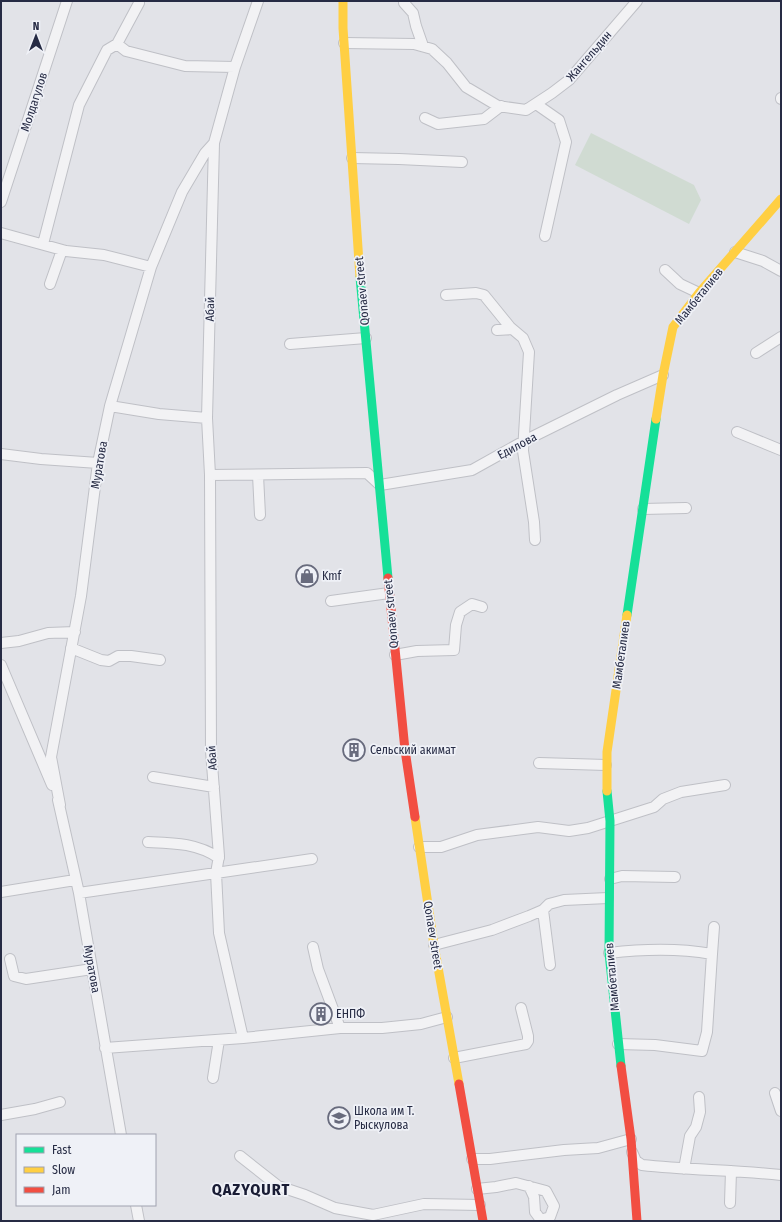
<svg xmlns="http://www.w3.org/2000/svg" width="782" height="1222" viewBox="0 0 782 1222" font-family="'Fira Sans Condensed',sans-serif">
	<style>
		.green { fill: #d0dbd2 }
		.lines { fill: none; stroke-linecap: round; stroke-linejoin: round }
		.street-casing { stroke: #bfc0c6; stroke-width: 12 }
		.street { stroke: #f2f2f4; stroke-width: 10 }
		.fast { stroke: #16e098; stroke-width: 9 }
		.slow { stroke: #ffcf43; stroke-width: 9 }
		.jam { stroke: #f24e42; stroke-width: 9 }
		.labels { text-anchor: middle; stroke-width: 3.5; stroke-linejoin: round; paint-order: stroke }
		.street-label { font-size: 12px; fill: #262b44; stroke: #eff1f7 }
		.poi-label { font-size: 12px; fill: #262b44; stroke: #eff1f7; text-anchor: start }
		.district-label { font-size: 16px; font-weight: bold; letter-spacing: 1px; fill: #191c34; stroke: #eff1f7 }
	</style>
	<rect width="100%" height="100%" fill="#e2e3e8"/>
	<path class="green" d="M 591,133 L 694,185 L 701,200 L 689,224 L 575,165 Z"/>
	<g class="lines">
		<g class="street-casing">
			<path id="street" d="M 404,3 L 413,13 L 416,26 L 423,46
				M 344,43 L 414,44 L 432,49 L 447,63 L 466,87 L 498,106 L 526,110 L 552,93 L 569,80 L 637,1
				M 117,44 L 139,3
				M 781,99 L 781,98
				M 536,104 L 559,120 L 566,142 L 545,236
				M 425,118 L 438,124 L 484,119 L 501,106
				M 352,158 L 399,159 L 462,162
				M 1,202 L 67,1
				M 1,233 L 66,251 L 104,255 L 151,267
				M 43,244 L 79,105 L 107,50 L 117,44 L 126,51 L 185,66 L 235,67
				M 735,252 L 763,261 L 781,271
				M 665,270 L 680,284 L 699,293
				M 50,284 L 62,250
				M 446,295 L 476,293 L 484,295 L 510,327 L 523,338 L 529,352 L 523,451 L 534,522 L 535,540
				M 497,330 L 512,329
				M 290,344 L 366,338
				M 756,353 L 781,337
				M 110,406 L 159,414 L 207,418
				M 737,432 L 781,450
				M 1,454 L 41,459 L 98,463
				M 210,475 L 367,473 L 380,485 L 472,470 L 524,441 L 617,395 L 663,375
				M 258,475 L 260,515
				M 643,509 L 686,508
				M 331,601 L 389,593
				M 1,643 L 19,641 L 48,633 L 75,632
				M 71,648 L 101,660 L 109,661 L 118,656 L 131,656 L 160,660
				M 395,655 L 417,651 L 454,650 L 456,625 L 460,612 L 472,604 L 482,607
				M 1,665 L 52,785
				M 539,763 L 606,765
				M 153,777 L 214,787
				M 58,800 L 79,893 L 121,1135
				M 60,805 L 51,757 L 81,596 L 98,463 L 110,406 L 151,267 L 182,192 L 205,153 L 214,143
				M 148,842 C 174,843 197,843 219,858
				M 419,847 L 441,847 L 477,835 L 538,827 L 569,831 L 588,828 L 654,807 L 663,799 L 681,792 L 725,785
				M 610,879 L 622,876 L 675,877
				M 1,892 L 75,880
				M 79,893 L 312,859
				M 543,910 L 550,965
				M 434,945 L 492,930 L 529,916 L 543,910 L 549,904 L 564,900 L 608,898
				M 313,947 L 318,969 L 340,1028
				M 609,953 C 643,949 678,948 712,954 L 707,1032 L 702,1051 L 655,1045 L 618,1044
				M 712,954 L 714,927
				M 10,959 L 14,976 L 26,979 L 92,969
				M 243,1038 L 219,933 L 216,873 L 219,856 L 211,751 L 210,475 L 207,418 L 214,143 L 235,67 L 258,1
				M 105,1048 L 243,1038 L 340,1028 L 382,1028 L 421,1024 L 447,1017
				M 454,1058 L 526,1044 L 528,1041 L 528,1036 L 521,1008
				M 213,1078 L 219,1040
				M 775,1093 L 781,1111
				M 1,1115 L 35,1109 L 60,1102
				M 632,1152 L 636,1161 L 642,1165 C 688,1170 735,1170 781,1175
				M 240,1156 L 278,1186 L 305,1195 L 335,1208 L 373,1215 L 424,1204 L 480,1205
				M 472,1159 L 490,1159 L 564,1150 L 598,1148 L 631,1139
				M 684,1169 L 690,1136 L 696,1127 L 700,1112 L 699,1097
				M 477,1189 L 496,1187 L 516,1183 L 546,1191 L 554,1206 L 550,1217 L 541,1220 L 535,1212 L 534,1197 L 529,1186
				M 730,1203 L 731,1171
				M 136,1205 L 139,1221"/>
		</g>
		<use href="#street" class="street"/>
		<path class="fast" d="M 360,277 L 388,578
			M 627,615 L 656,419
			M 607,791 L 610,821 L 609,953 L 621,1066"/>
		<path class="slow" d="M 343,1 L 343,28 L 360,277
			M 656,419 L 663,375 L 673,327 L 699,293 L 781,199
			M 607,791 L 607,752 L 627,615
			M 415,817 L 434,945 L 459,1084"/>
		<path class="jam" d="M 388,578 L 405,750 L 415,817
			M 621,1066 L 631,1139 L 637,1221
			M 459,1084 L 483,1221"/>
	</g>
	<defs>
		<g id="shop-ring" transform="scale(1.15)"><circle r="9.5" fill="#eff1f7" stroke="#686b7d" stroke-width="1.5"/><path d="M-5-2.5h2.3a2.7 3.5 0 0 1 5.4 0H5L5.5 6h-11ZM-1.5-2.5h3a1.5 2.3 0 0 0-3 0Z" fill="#686b7d"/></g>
		<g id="building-ring" transform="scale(1.15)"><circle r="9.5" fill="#eff1f7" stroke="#686b7d" stroke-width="1.5"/><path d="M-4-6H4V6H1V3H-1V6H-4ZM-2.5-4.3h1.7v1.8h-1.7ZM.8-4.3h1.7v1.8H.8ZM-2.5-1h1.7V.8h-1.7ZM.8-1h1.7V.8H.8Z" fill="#686b7d"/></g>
		<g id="school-ring" transform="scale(1.15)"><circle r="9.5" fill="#eff1f7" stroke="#686b7d" stroke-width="1.5"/><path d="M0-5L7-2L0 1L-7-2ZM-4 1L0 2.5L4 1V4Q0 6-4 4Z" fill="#686b7d"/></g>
	</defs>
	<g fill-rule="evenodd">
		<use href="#shop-ring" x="307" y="576"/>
		<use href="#building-ring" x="354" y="750"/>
		<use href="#building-ring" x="321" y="1014"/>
		<use href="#school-ring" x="339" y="1118"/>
	</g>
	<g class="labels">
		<g class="street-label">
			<text transform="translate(589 56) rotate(-49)" y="4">Жангельдин</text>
			<text transform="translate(34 102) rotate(-72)" y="4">Молдагулов</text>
			<text transform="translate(362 291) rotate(-95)" y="4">Qonaev street</text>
			<text transform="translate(699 296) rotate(-51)" y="4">Мамбеталиев</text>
			<text transform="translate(210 309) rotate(-89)" y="4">Абай</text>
			<text transform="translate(517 446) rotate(-28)" y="4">Едилова</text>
			<text transform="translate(99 465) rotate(-80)" y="4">Муратова</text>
			<text transform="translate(391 614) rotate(-95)" y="4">Qonaev street</text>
			<text transform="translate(621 655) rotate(-82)" y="4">Мамбеталиев</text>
			<text transform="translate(212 758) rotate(-94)" y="4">Абай</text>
			<text transform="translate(433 935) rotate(81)" y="4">Qonaev street</text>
			<text transform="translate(92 969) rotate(80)" y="4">Муратова</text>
			<text transform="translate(612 977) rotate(-95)" y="4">Мамбеталиев</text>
		</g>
		<g class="poi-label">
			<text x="322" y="580">Kmf</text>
			<text x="370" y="754">Сельский акимат</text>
			<text x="336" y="1018">ЕНПФ</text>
			<text x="354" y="1115">Школа им Т.<tspan x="354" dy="14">Рыскулова</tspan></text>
		</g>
		<g class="district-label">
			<text x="251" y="1195">QAZYQURT</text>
		</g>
	</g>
	<rect width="782" height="1222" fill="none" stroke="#262b44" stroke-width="4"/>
	<rect x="16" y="1134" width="140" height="72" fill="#eff1f7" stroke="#9fa2af"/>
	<rect x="24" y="1147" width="20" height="6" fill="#16e098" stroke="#9fa2af"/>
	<text x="52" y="1154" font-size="12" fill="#262b44">Fast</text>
	<rect x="24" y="1167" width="20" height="6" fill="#ffcf43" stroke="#9fa2af"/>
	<text x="52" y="1174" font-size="12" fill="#262b44">Slow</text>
	<rect x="24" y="1187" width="20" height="6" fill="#f24e42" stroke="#9fa2af"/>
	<text x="52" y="1194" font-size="12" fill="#262b44">Jam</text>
	<g transform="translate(36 36)" stroke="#eff1f7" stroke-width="3" paint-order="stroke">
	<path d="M0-3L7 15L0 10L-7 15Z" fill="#262b44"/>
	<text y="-6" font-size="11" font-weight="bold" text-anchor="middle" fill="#262b44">N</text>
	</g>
</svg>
